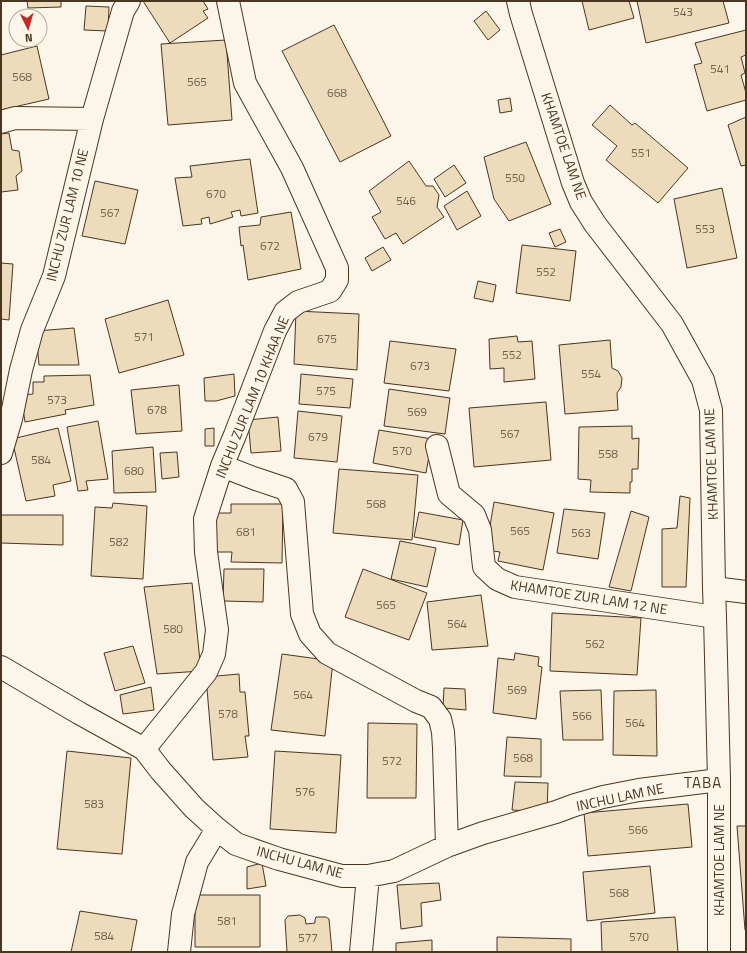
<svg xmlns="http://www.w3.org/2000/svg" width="747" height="953" viewBox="0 0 747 953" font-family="'Titillium Web',sans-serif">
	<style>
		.building { fill: #ecdcbc; stroke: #4a3520 }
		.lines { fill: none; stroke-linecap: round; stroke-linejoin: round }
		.minor-casing { stroke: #4a3520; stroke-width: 24 }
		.major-casing { stroke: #4a3520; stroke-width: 24 }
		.minor { stroke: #fbf6e9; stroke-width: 22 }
		.major { stroke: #fbf6e9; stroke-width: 22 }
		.labels { text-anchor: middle; stroke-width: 3; stroke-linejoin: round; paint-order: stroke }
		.number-label { font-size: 12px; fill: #725f47 }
		.street-label { font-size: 14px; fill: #4a3520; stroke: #fbf6e9 }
		.neighbourhood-label { font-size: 15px; letter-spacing: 1px; fill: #4a3520; stroke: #fbf6e9 }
	</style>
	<rect width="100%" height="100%" fill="#fbf6e9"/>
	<path class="building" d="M 27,1 L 61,1 L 61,7 L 28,8 Z
		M 143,1 L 203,1 L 208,9 L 203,11 L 208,18 L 170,43 Z
		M 582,1 L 629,1 L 634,18 L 589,30 Z
		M 637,1 L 723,1 L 729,23 L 646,43 Z
		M 86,6 L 109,7 L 108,31 L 84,30 Z
		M 486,11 L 500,30 L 488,40 L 474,21 Z
		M 334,25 L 391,136 L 340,162 L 282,51 Z
		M 746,30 L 746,55 L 741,57 L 745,73 L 741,75 L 746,93 L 746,100 L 707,111 L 694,65 L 702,63 L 695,43 Z
		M 226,40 L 232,120 L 168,125 L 161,44 Z
		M 37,46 L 49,99 L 1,110 L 1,55 Z
		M 510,98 L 512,111 L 500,113 L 498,100 Z
		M 610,105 L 632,125 L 635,123 L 688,168 L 658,203 L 606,160 L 617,146 L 592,125 Z
		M 746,117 L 746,165 L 741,166 L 728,125 Z
		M 9,133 L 12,150 L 19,151 L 22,171 L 16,176 L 18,190 L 1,192 L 1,134 Z
		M 526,142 L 551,204 L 509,221 L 494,199 L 484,157 Z
		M 250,159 L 258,213 L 241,216 L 240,210 L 231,212 L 233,217 L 210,224 L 209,217 L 201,219 L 202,224 L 183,226 L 175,178 L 192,177 L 190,166 Z
		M 409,161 L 426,186 L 433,186 L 439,195 L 437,207 L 444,217 L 403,244 L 396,233 L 385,239 L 372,217 L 381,212 L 369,191 Z
		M 454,165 L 466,183 L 445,197 L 434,179 Z
		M 95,181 L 138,190 L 125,244 L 82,236 Z
		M 722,188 L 737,258 L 687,268 L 674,199 Z
		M 467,191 L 481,216 L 457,230 L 444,206 Z
		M 291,212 L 301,269 L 248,280 L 243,245 L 241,246 L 239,227 L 260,225 L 261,217 Z
		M 560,229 L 566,242 L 555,247 L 549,233 Z
		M 522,245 L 576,251 L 570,301 L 516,293 Z
		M 383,247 L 391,260 L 372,271 L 365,258 Z
		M 1,263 L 13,264 L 9,320 L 1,319 Z
		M 478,281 L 496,285 L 493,302 L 474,298 Z
		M 168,300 L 184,355 L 119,373 L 105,319 Z
		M 296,311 L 359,314 L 357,370 L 294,364 Z
		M 74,328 L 79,365 L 39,365 L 36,331 Z
		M 517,336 L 518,342 L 532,341 L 535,379 L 504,382 L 504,368 L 490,369 L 489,339 Z
		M 610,340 L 612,368 L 618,371 L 622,378 L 621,387 L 617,393 L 618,410 L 565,414 L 559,345 Z
		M 390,341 L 456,349 L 449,391 L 384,383 Z
		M 234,374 L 235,396 L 216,401 L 205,401 L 204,378 Z
		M 301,374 L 353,379 L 350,408 L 299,404 Z
		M 90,375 L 94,405 L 65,410 L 66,414 L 25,422 L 21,395 L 33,394 L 33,382 L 44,382 L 44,376 Z
		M 179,385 L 182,431 L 136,434 L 131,390 Z
		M 389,389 L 450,398 L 445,434 L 384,426 Z
		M 546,402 L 551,460 L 474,467 L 469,408 Z
		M 298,411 L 342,416 L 337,462 L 294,458 Z
		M 278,417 L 281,451 L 251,453 L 248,420 Z
		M 98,421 L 108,479 L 86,481 L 88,490 L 78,491 L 67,427 Z
		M 632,426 L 632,439 L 639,438 L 638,469 L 632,469 L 632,482 L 630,482 L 630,493 L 590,492 L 591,480 L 578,479 L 579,427 Z
		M 58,428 L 71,481 L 53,485 L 55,496 L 26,501 L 12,439 Z
		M 214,428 L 214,446 L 205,446 L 205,429 Z
		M 379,430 L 432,439 L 426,473 L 373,463 Z
		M 153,447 L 156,492 L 114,493 L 112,451 Z
		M 177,452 L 179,477 L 162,479 L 160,453 Z
		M 339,469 L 418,475 L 412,540 L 333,533 Z
		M 680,496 L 690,498 L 686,587 L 662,587 L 662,529 L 677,528 Z
		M 494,502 L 554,513 L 543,570 L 498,561 L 500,552 L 486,550 Z
		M 113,503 L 147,506 L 143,579 L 91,576 L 95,507 L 112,508 Z
		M 231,504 L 283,504 L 282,563 L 231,562 L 232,552 L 210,552 L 210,513 L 231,513 Z
		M 564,509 L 605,513 L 598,559 L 557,553 Z
		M 631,511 L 649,517 L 631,591 L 609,587 Z
		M 419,512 L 463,520 L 459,545 L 414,537 Z
		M 1,515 L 63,515 L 63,545 L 1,543 Z
		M 400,541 L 436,548 L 427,587 L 391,579 Z
		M 224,569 L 264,569 L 263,602 L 223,601 Z
		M 363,569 L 427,593 L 409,640 L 345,617 Z
		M 192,583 L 201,671 L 157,674 L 144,587 Z
		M 481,595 L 488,646 L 432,650 L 427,602 Z
		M 552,613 L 641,618 L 637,675 L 550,671 Z
		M 133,646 L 145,683 L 115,691 L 104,653 Z
		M 515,653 L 539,657 L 538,666 L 542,667 L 536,719 L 493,713 L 498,658 L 514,660 Z
		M 282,654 L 333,661 L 325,736 L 271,730 Z
		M 239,674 L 240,692 L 245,692 L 249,736 L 245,736 L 248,757 L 213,760 L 206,677 Z
		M 151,687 L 154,710 L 123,714 L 120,695 Z
		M 444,688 L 465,689 L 466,710 L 443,708 Z
		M 601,690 L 603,740 L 563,740 L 560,691 Z
		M 656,690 L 657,756 L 613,755 L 614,691 Z
		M 368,723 L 417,724 L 416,798 L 367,798 Z
		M 507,737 L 541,739 L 541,777 L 504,776 Z
		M 67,751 L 131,758 L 122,854 L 57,849 Z
		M 275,751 L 341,755 L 336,833 L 270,829 Z
		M 515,782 L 548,783 L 547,812 L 512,810 Z
		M 688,804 L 692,847 L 588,856 L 584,813 Z
		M 737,826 L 746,826 L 746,930 L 745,930 Z
		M 262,863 L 266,886 L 247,889 L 247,867 Z
		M 650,866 L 655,913 L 587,921 L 583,872 Z
		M 439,883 L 441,900 L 421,903 L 422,926 L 401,929 L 397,885 Z
		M 195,895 L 260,895 L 260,947 L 195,947 Z
		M 80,911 L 137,920 L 131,952 L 71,952 Z
		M 300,915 L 305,918 L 306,924 L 315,923 L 315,920 L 316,917 L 326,917 L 329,919 L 332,952 L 287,952 L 285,920 L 288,916 Z
		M 675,917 L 678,952 L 602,952 L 601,922 Z
		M 497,937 L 571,939 L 571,952 L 497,952 Z
		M 432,940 L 432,952 L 396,952 L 396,943 Z"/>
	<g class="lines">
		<g class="minor-casing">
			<path id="minor" d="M 1,122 L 15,118 L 92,119
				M 437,446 L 449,494 L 474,515 L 480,530 L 484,567 L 497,579 L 515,587 L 715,617
				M 1,453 L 11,419 L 21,370 L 32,330 L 54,276 L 92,119 L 123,11 L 129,1
				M 222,466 L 256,479 L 286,489 L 293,502 L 302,614 L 310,634 L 327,653 L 416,701 L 431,707 L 440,719 L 443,732 L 444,748 L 447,846
				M 714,588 L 746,592
				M 1,667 L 79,713 L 144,749 L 161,771 L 194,808 L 217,829 L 236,844 L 279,859 L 342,876 L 368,876 L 394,871 L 447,846 L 483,833 L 556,812 L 575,805 L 603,797 L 639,790 L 719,780
				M 144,749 L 206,672 L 214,654 L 217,630 L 206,552 L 205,519 L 222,466 L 235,435 L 275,331 L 285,312 L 298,302 L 330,291 L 337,280 L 337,268 L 292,168 L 245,83 L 228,1
				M 179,952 L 183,914 L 197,862 L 217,829
				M 361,952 L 368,876"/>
		</g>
		<g class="major-casing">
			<path id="major" d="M 518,1 L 521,14 L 573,183 L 581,202 L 595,224 L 672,324 L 703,380 L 711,410 L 714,588 L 715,617 L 719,780 L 719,952"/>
		</g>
		<use href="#minor" class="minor"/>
		<use href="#major" class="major"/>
	</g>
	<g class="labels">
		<g class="number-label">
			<text x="683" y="16">543</text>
			<text x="720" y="73">541</text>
			<text x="22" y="81">568</text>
			<text x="197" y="86">565</text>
			<text x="337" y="97">668</text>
			<text x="641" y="157">551</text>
			<text x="515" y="182">550</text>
			<text x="216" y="198">670</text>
			<text x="406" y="205">546</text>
			<text x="110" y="217">567</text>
			<text x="705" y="233">553</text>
			<text x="270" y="250">672</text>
			<text x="546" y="276">552</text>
			<text x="144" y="341">571</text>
			<text x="327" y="343">675</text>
			<text x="512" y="359">552</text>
			<text x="420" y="370">673</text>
			<text x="591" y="378">554</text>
			<text x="326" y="395">575</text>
			<text x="57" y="404">573</text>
			<text x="157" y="414">678</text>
			<text x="417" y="416">569</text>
			<text x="510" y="438">567</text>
			<text x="318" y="441">679</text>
			<text x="402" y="455">570</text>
			<text x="608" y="458">558</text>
			<text x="41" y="464">584</text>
			<text x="134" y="475">680</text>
			<text x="376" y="508">568</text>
			<text x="520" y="535">565</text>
			<text x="246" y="536">681</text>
			<text x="581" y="537">563</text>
			<text x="119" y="546">582</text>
			<text x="386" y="609">565</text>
			<text x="457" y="628">564</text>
			<text x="173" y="633">580</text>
			<text x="595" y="648">562</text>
			<text x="517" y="694">569</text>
			<text x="303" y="699">564</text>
			<text x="228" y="718">578</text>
			<text x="582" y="720">566</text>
			<text x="635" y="727">564</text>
			<text x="523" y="762">568</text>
			<text x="392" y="765">572</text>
			<text x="305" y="796">576</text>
			<text x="94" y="808">583</text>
			<text x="638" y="834">566</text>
			<text x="619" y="897">568</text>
			<text x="227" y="925">581</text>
			<text x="104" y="940">584</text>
			<text x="639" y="941">570</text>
			<text x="308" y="942">577</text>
		</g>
		<g class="street-label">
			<text transform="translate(564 146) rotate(71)" y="5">KHAMTOE LAM NE</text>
			<text transform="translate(67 215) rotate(-76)" y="5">INCHU ZUR LAM 10 NE</text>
			<text transform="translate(252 397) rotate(-68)" y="5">INCHU ZUR LAM 10 KHAA NE</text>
			<text transform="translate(711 464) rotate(-92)" y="5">KHAMTOE LAM NE</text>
			<text transform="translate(589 597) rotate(9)" y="5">KHAMTOE ZUR LAM 12 NE</text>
			<text transform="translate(620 797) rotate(-12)" y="5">INCHU LAM NE</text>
			<text transform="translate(719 860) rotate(-90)" y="5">KHAMTOE LAM NE</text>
			<text transform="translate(300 862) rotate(15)" y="5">INCHU LAM NE</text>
		</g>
		<g class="neighbourhood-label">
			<text x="703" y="788">TABA</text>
		</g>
	</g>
	<rect width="747" height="953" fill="none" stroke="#4a3520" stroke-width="4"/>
	<g transform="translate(28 28) rotate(175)"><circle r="19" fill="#fbf6e9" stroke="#b4a999"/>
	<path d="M0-3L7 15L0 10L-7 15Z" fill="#c62828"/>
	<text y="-6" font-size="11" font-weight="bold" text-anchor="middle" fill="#4a3520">N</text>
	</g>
</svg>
